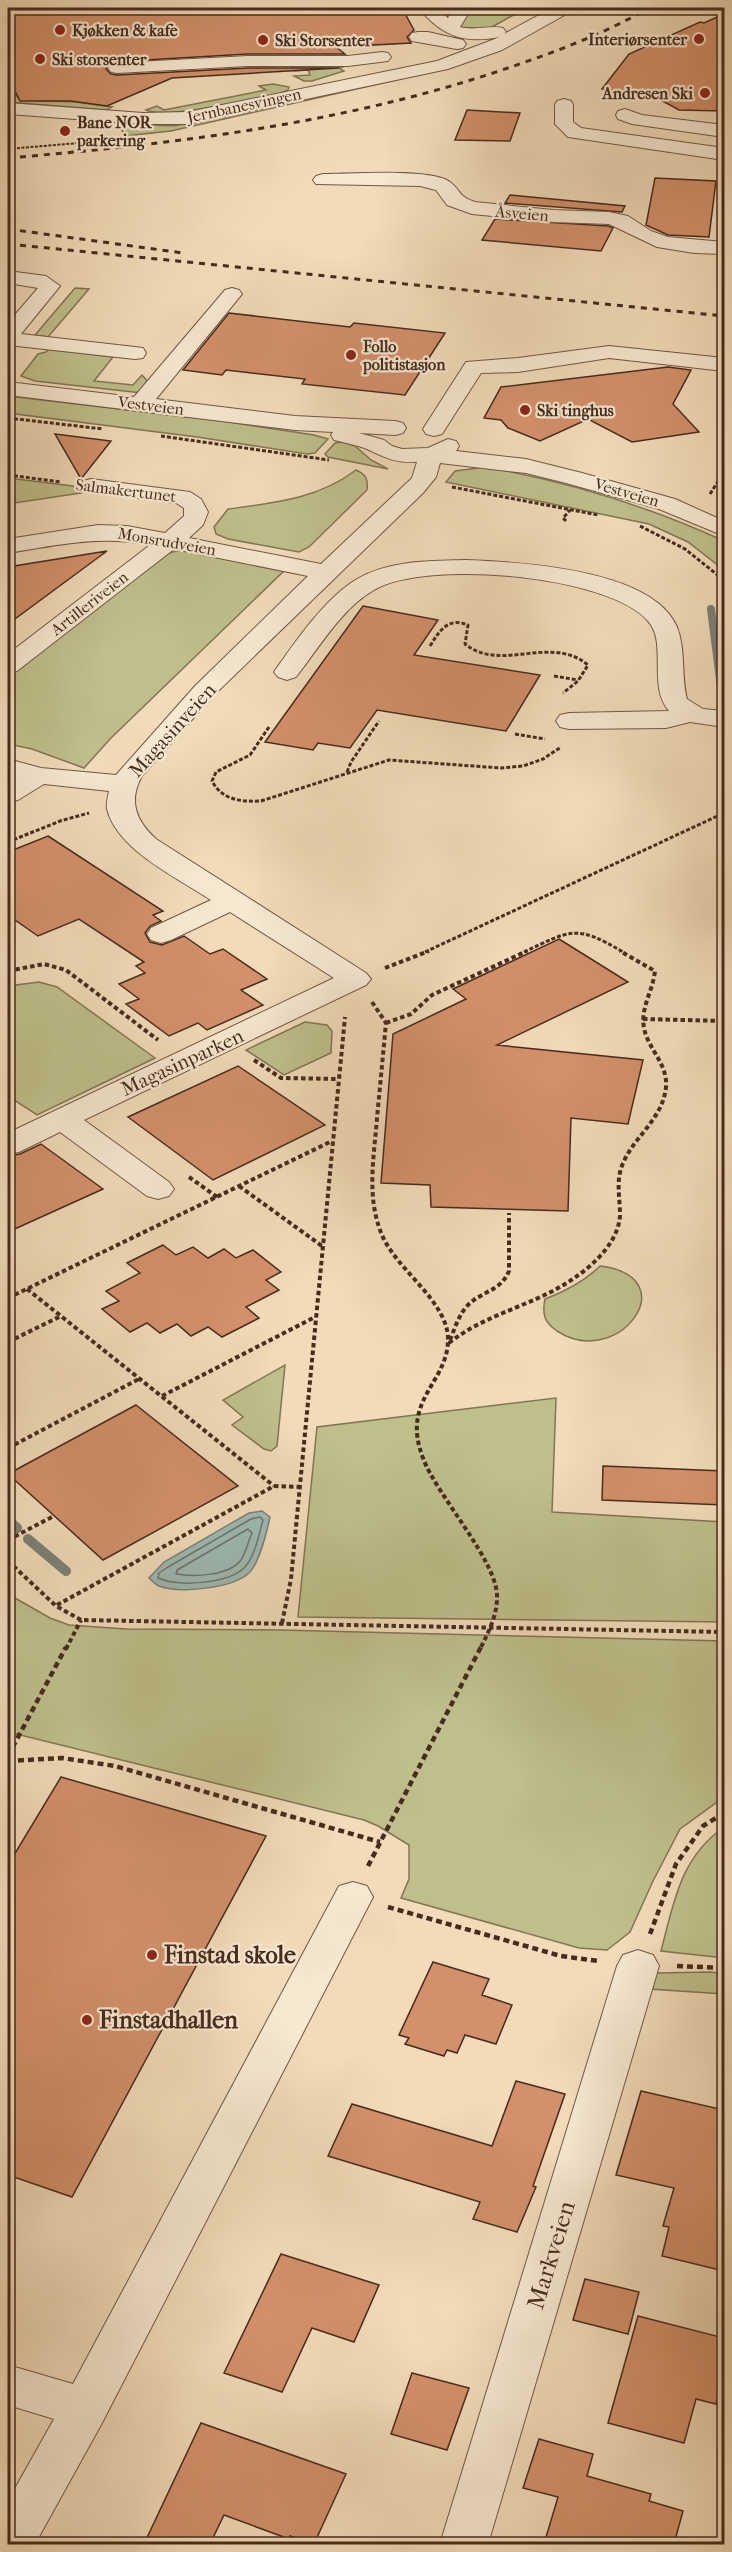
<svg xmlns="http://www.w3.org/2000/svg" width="732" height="2552" viewBox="0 0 732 2552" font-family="'IM FELL French Canon',serif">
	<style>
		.green { fill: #bebf8b; stroke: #827555; stroke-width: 1.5 }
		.water { fill: #9cbab4; stroke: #7a8178; stroke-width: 1.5 }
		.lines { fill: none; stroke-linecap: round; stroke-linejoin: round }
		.shore { stroke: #71726a; stroke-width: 1.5 }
		.stream-far1 { stroke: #7a8178; stroke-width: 8 }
		.stream { stroke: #7a8178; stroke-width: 10 }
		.building { fill: #d3906a; stroke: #462b1f; stroke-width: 1.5 }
		.minor-casing { stroke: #715745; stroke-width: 2 }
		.path-far3 { stroke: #462b1f; stroke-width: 2; stroke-dasharray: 3 1.5; stroke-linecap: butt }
		.path-far2 { stroke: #462b1f; stroke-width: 3; stroke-dasharray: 4 2; stroke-linecap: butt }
		.path-far1 { stroke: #462b1f; stroke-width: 4; stroke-dasharray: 4.5 3; stroke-linecap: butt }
		.path { stroke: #462b1f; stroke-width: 4.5; stroke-dasharray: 6 4; stroke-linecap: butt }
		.minor { fill: #f6e8d1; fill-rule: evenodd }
		.rail { stroke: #462b1f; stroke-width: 3; stroke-dasharray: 6 6; stroke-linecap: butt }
		.poi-dot { fill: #8f2418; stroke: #f6e8d1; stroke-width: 2 }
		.labels { text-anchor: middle; stroke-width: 4.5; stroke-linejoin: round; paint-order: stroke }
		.far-poi-label { font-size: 16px; font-weight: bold; fill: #462b1f; stroke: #f6e8d1; text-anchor: start }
		.far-street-label { font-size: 16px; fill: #462b1f; stroke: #f6e8d1 }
		.street-label { font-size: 20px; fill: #462b1f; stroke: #f6e8d1 }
		.near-poi-label { font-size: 24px; font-weight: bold; fill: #462b1f; stroke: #f6e8d1; text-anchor: start }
		.near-street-label { font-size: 24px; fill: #462b1f; stroke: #f6e8d1 }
	</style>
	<rect width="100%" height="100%" fill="#f1dbb8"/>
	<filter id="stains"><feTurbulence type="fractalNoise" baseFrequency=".00333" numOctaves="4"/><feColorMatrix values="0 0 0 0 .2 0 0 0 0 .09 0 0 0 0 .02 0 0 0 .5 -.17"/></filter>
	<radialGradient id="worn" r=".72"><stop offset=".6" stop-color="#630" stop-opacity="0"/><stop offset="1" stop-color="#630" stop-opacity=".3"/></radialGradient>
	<path class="green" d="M 464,8 L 526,8 L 485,31 L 460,28 Z
		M 291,63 L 344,64 L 346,66 L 339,68 L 344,71 L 312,81 L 304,81 L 294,76 L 310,75 L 308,70 L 294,71 Z
		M 418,75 L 171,131 L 125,136 L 120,127 C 136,119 160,129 179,125 C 258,109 338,90 418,75 Z
		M 273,84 L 289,87 L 288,90 C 271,99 162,119 146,110 L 157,106 L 164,110 L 266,90 L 259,86 Z
		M 8,93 L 14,93 L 20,100 L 76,102 L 112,107 L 106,110 L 8,102 Z
		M 75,288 L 89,289 L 48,337 L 35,335 Z
		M 49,349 L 113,357 L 94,381 L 133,385 L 142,375 L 151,385 L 142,393 L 35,381 L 21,376 L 38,354 L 46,352 Z
		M 8,396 L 222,421 L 314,435 L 328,439 L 315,453 L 307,454 L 197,437 L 8,413 Z
		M 343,442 L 355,446 L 371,460 L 388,469 L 328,457 L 325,454 L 335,443 Z
		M 486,467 C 569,482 648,506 724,541 L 724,570 L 688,542 L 649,524 L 446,482 L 455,471 Z
		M 356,470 C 367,475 368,479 367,490 L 309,547 L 299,552 L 228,539 L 216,534 L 214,527 L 228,509 C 274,503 318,499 356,470 Z
		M 8,478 L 73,486 L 81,493 L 8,504 Z
		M 180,550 L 286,569 L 111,738 L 84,768 L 32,749 L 8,744 L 8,676 L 153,565 L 169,553 Z
		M 39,982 L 57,987 L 155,1058 L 37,1115 L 8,1096 L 8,986 Z
		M 305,1022 L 327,1025 L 332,1031 L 331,1053 L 284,1075 L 246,1050 Z
		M 600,1266 C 688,1277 618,1371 557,1331 C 544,1322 542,1314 545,1299 C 566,1291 584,1282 600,1266 Z
		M 285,1365 L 277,1446 L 271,1451 L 264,1449 L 232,1425 L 243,1417 L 223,1400 Z
		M 556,1398 L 552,1512 L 724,1522 L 724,1622 L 298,1617 L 317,1427 Z
		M 8,1594 L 50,1618 L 69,1625 L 126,1629 L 280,1630 L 724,1641 L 724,1797 L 680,1829 L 653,1881 L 630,1932 L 607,1950 L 579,1948 L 401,1898 L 409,1879 L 409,1845 L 378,1826 L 364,1820 L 8,1732 Z
		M 724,1827 L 724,1958 L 661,1951 C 674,1902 680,1858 724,1827 Z
		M 711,1972 L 724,1974 L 724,1994 L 649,1989 L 655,1973 Z"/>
	<path class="water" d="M 262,1511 L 270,1517 C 267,1531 259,1563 249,1573 C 233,1588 180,1594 159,1586 C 156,1585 152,1581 149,1578 L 164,1562 L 249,1513 Z"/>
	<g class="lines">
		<path class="shore" d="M 260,1517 L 263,1520 C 259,1534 255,1557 244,1568 C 227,1584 178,1587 158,1578 L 159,1573 L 168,1567 L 251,1519 Z
			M 248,1529 L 252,1533 C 248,1542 246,1552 241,1560 C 229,1576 194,1577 176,1574 L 177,1570 Z"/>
		<path class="stream-far1" d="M 711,609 L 723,703"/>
		<path class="stream" d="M 8,1520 L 17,1528
			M 28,1539 L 66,1571"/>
	</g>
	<path class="building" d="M 8,8 L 402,8 L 414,30 L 407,37 L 411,43 L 336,47 L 345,54 L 248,54 L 111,62 L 106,69 L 111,74 L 117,75 L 248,68 L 339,68 L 172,78 L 107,106 L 71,101 L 20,101 L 16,93 L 8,93 Z
		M 724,14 L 724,111 L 679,110 L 650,94 L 602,89 L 629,54 L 700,22 L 704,23 Z
		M 467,110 L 520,113 L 510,141 L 455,140 Z
		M 655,178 L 716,181 L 709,237 L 668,235 L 646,225 Z
		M 510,195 L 625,206 L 622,212 L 505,203 Z
		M 495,219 L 608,226 L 613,228 L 601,251 L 482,240 Z
		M 229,313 L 350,327 L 354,323 L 445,333 L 405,395 L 302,384 L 305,379 L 226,370 L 222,375 L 183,370 Z
		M 668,367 L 691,370 L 673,404 L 699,432 L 632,442 L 588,419 L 540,441 L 508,428 L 501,420 L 484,418 L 501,387 Z
		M 55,434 L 111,441 L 81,479 Z
		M 107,551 L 8,624 L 8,567 Z
		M 363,606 L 438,620 L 414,655 L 540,675 L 506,731 L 377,710 L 350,748 L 318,743 L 313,750 L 265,742 Z
		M 48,836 L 163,911 L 153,915 L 161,921 L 150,926 L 145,933 L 150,942 L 162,945 L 184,936 L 210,954 L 223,949 L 267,979 L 241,990 L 263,1005 L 207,1030 L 198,1023 L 169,1036 L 126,1004 L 139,999 L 119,984 L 145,973 L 136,966 L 144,962 L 79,919 L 38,936 L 8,915 L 8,852 Z
		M 559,939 L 628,982 L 497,1045 L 643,1060 L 628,1124 L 571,1118 L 568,1211 L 431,1207 L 430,1185 L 381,1183 L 393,1034 L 466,999 L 453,989 Z
		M 238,1066 L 325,1125 L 213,1180 L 128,1117 Z
		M 41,1144 L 103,1189 L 8,1232 L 8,1156 L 20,1154 Z
		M 163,1245 L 176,1255 L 193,1247 L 208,1258 L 224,1249 L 236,1258 L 253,1250 L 281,1272 L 266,1280 L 279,1290 L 246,1307 L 259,1318 L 222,1337 L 208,1327 L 191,1336 L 177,1324 L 160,1333 L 147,1323 L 130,1332 L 102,1309 L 119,1301 L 106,1291 L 140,1273 L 127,1263 Z
		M 136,1405 L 238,1486 L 103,1560 L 8,1474 Z
		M 603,1466 L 724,1471 L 724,1505 L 602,1500 Z
		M 61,1777 L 266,1836 L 72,2197 L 8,2175 L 8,1865 Z
		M 433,1962 L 489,1979 L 482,1995 L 512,2005 L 496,2044 L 465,2035 L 457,2053 L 447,2050 L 444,2056 L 405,2044 L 409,2038 L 399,2035 Z
		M 516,2081 L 565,2094 L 533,2186 L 536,2187 L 517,2232 L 473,2219 L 480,2202 L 328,2156 L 352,2104 L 492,2146 Z
		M 641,2091 L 724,2110 L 724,2271 L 662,2256 L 669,2227 L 663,2226 L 674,2188 L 616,2175 Z
		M 281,2254 L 379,2285 L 354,2342 L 312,2328 L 282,2392 L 224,2373 Z
		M 585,2279 L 639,2292 L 628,2334 L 573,2320 Z
		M 638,2316 L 724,2338 L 724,2371 L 716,2404 L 696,2399 L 684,2443 L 608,2423 Z
		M 412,2373 L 469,2388 L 447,2450 L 391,2434 Z
		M 201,2423 L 346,2474 L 314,2544 L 290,2536 L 289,2539 L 224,2515 L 210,2544 L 144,2544 Z
		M 539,2439 L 593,2454 L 587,2476 L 651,2494 L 649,2501 L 683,2511 L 674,2544 L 544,2544 L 558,2497 L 523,2488 Z"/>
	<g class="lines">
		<g class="minor-casing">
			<path id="minor" d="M 419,8 L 437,8 L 448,18 L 450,14 L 449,8 L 465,8 L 468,14 L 460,27 C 475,31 489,25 503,28 L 506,32 L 504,34 L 552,8 L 573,8 L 570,12 L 502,50 L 448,69 L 188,124 L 143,124 L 8,114 L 8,103 L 143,113 L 188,112 L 437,61 L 500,37 C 473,42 452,40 432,22 C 427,17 422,13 419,8 Z
				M 418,32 L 428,32 L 463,40 L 466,44 L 463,48 L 457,49 L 412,41 L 409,37 L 412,33 Z
				M 382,52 L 388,53 L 391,57 L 388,61 L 348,66 L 248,66 L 117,73 L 111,72 L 108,68 L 111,64 L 117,63 L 248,56 L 348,56 Z
				M 564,99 L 571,101 L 573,105 L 573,122 L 581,128 L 724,148 L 724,160 L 568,137 L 555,124 L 555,105 L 557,101 Z
				M 625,109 L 642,115 L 724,125 L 724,137 L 632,124 L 618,119 L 616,115 L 618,111 Z
				M 323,174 C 349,174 432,168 450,182 C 463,192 456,195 475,202 L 553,210 L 609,212 L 628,216 L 651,231 L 668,237 L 724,242 L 724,254 L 694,253 L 657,247 L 609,224 L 553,222 L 472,214 L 447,205 L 436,190 L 420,186 L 316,184 L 313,180 L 316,176 Z
				M 8,271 L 46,276 L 60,286 L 21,334 L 135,347 L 143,348 L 146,353 L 143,358 L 135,359 L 8,345 L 8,323 L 38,288 L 8,283 Z
				M 232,288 L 239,290 L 242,294 L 156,399 L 295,416 L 395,421 L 403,423 L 406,428 L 403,433 L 395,435 L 359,433 L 384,440 L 392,446 L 402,449 L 428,448 L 448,439 L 456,441 L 459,446 L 456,451 L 526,459 L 582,473 L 675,499 L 724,521 L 724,536 L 659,509 L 566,483 L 526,473 L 440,463 L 436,477 L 423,493 L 213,696 L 142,776 C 128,801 136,821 156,839 L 366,973 L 371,979 L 366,985 L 84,1120 L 169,1182 L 174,1189 L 169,1196 L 158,1199 L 147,1196 L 60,1132 L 19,1152 L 8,1154 L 8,1133 L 334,978 L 230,912 L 171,940 L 161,943 L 151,940 L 147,934 L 151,928 L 211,900 C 178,878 117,850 107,809 C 106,803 108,796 109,791 L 44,784 L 18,800 L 8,802 L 8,783 L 16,778 L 8,775 L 8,759 L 41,768 L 116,775 L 195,686 L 308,576 L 174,549 L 17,671 L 8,674 L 8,654 L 150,545 C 100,535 58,545 8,553 L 8,539 L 98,525 L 127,526 L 165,533 L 184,516 L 184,508 L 176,503 L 83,491 L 79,486 L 83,481 L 91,479 L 190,492 L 201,499 L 208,512 L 203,525 L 189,538 L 321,564 L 412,478 L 417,462 C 395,463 386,458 367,449 C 357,445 345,443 334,440 L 331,435 L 333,432 L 295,430 L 8,395 L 8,382 L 134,397 L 225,290 Z
				M 609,346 L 724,358 L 724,371 L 609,358 L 518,372 L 481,373 L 442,434 L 434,436 L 426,434 L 423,429 L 466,362 L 518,358 Z
				M 466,560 C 520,562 653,569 677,627 C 686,650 681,676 687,699 L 703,709 L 724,711 L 724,727 L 690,722 L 666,728 L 569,729 L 560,727 L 556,721 L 560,715 L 569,713 L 669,711 C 647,686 668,643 648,621 C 609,575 425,559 374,590 C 341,609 319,648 296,677 L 287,680 L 278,677 L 274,672 C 295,642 326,597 357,579 C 390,560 430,561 466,560 Z
				M 353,1882 L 367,1886 L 373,1897 L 102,2423 L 35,2544 L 8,2544 L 8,2501 L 54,2419 L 8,2405 L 8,2365 L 73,2384 L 339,1886 Z
				M 638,1950 L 653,1955 L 659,1966 L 488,2544 L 440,2544 L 617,1966 L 623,1955 Z"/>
		</g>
		<path class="path-far3" d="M 626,8 L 630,8
			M 709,8 L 724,10
			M 662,11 L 684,8
			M 8,149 L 90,142"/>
		<path class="path-far2" d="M 8,418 L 103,429
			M 161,436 L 329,460
			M 8,475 L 61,482
			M 452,487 L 598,515
			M 710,494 L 724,472
			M 566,521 L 563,518 L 570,510
			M 640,526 L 685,549 L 724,580
			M 430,646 C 440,630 448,617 468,625 L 465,644 C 501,673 551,634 588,665 L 578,681 L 563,693
			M 554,676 L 578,680
			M 269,727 L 250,755 L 216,772 L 212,781 C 222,800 241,802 261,801 L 389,760 L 501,768 L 523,766 L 543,759 L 561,747
			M 515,734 L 545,739
			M 347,772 L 351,762 L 379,721
			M 8,842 L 60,821 L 89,813
			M 425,952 L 724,813
			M 524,952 C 571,930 576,924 623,952"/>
		<path class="path-far1" d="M 385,968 L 429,951
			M 8,971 L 44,964 L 66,970 L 158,1040
			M 372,1002 L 386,1023 C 383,1055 380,1087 377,1118 C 374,1158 366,1197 382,1235 C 396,1269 447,1301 448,1338 C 449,1383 400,1399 423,1458 C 437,1496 499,1563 497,1598 C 497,1616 488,1633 480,1649
			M 643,1019 L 724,1021
			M 386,1023 L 411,1014 L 432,995 L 527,951
			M 254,1060 L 281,1078 L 338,1079
			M 189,1177 L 217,1197
			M 239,1186 L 322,1246
			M 27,1289 L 274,1486
			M 8,1298 L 332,1141
			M 450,1340 C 455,1328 459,1314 468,1305 C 482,1291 501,1291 509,1271 L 509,1213
			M 8,1342 L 61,1316
			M 449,1343 C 488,1312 538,1305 577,1276 C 596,1263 619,1240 620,1215 C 620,1196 615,1179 624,1161 C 636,1135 663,1118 666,1087 C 668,1064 648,1049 644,1028 C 640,1008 653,991 655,971 L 620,951
			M 162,1396 L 315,1317
			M 8,1448 L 139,1379
			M 8,1540 L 52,1517
			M 8,1561 L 56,1606 L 81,1620 L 724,1632
			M 57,1605 L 274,1486 L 300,1487
			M 282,1623 L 291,1579 L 345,1017
			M 66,1649 L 81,1620"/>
		<path class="path" d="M 8,1756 L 66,1647
			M 8,1761 L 62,1758 L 115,1766 L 380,1842
			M 368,1866 L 481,1647
			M 388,1907 L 561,1956 L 598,1961
			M 650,1934 L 676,1864 L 703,1826 L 724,1813
			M 677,1966 L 724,1968"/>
		<use href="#minor" class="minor"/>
		<path class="rail" d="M 8,158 C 174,144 340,124 499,71 C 550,54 602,35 649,8
			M 8,229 L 183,253
			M 8,244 L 724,316"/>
	</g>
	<g class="poi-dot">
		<circle cx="60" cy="30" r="6"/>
		<circle cx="699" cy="39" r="6"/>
		<circle cx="263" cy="40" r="6"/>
		<circle cx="40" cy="59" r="6"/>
		<circle cx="705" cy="93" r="6"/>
		<circle cx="65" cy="131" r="6"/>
		<circle cx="351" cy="355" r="6"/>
		<circle cx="525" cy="410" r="6"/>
		<circle cx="152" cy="1955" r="6"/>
		<circle cx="87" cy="2020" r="6"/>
	</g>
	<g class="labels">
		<g class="far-poi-label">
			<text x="72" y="36">Kjøkken &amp; kafe</text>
			<text x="687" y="45" text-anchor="end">Interiørsenter</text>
			<text x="275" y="46">Ski Storsenter</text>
			<text x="52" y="65">Ski storsenter</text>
			<text x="693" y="99" text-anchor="end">Andresen Ski</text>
			<text x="77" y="128">Bane NOR<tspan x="77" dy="18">parkering</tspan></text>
			<text x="363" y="352">Follo<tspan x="363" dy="18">politistasjon</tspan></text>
			<text x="537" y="416">Ski tinghus</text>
		</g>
		<g class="far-street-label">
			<text transform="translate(244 105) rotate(-12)" y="6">Jernbanesvingen</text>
			<text transform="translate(522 213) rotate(5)" y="6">Åsveien</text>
			<text transform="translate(151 405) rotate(7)" y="6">Vestveien</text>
			<text transform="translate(126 490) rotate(7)" y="6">Salmakertunet</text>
			<text transform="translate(627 492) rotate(16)" y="6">Vestveien</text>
			<text transform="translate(167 541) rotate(10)" y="6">Monsrudveien</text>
			<text transform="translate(89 603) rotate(-38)" y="6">Artilleriveien</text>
		</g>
		<g class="street-label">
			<text transform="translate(172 730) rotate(-48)" y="7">Magasinveien</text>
			<text transform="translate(182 1062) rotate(-25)" y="7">Magasinparken</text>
		</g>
		<g class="near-poi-label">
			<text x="164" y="1963">Finstad skole</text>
			<text x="99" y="2028">Finstadhallen</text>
		</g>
		<g class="near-street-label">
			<text transform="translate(551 2255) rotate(-73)" y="8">Markveien</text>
		</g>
	</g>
	<rect width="732" height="2552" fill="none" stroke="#f1dbb8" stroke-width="30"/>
	<rect x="9" y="9" width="714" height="2534" fill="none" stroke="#462b1f" stroke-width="3"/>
	<rect x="15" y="15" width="702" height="2522" fill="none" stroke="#462b1f" stroke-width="1.5"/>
	<rect width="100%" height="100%" filter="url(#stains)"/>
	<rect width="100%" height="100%" fill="url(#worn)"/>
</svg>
